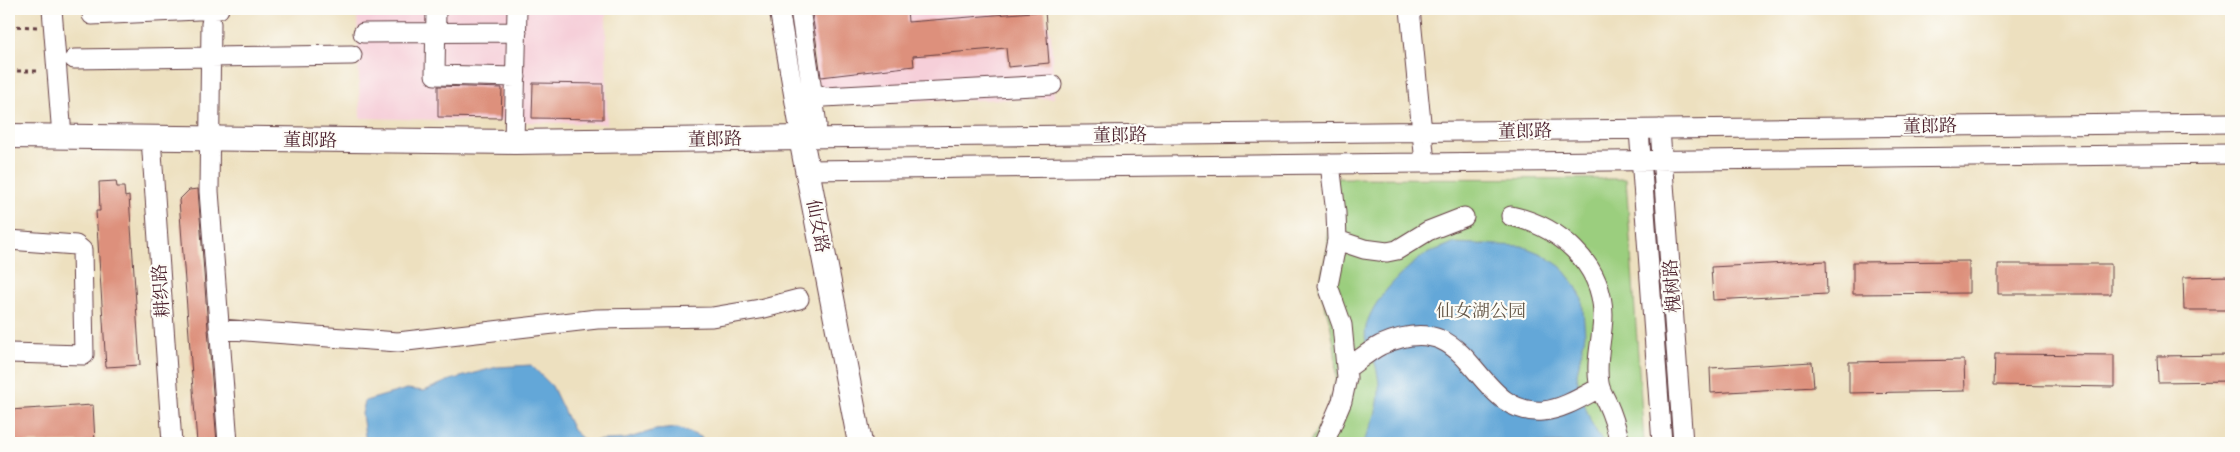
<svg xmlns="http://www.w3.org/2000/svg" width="2240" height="452" viewBox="0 0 2240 452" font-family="'IM FELL DW Pica','Noto Serif SC',serif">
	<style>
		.built { fill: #f6cfd9 }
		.green { fill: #9bce7e; stroke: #727654 }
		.water { fill: #63a7d8; stroke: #566382 }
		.building { fill: #dd907b }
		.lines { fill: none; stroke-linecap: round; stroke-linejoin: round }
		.minor-casing { stroke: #623c41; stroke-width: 21 }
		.major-casing { stroke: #623c41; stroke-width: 26 }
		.path { stroke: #623c41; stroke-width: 3; stroke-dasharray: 4 4; stroke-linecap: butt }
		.minor { stroke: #fff; stroke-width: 19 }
		.major { stroke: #fff; stroke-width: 24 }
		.labels { text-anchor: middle; stroke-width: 4.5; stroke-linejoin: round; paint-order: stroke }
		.street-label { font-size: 18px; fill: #4a1f2b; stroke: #fdfcf7 }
		.park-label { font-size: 18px; fill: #625444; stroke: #fdfcf7 }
	</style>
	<rect width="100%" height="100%" fill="#fdfcf7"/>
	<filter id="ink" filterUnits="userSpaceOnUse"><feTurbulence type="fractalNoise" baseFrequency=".02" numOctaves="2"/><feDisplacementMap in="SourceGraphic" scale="10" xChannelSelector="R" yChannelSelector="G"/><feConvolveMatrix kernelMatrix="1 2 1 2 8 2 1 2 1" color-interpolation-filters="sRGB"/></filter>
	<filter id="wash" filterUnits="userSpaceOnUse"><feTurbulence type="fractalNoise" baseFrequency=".0096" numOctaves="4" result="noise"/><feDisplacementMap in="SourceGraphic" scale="20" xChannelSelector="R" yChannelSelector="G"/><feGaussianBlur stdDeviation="1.12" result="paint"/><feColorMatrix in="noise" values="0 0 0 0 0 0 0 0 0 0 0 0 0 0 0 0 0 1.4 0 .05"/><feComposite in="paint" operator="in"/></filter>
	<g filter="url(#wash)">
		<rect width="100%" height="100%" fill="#ede0bf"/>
		<path class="built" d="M 292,9 L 606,9 L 607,124 L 360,118 L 357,12 L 292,13 Z
			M 838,9 L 1043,9 L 1051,34 L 1054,98 L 820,104 L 808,12 Z"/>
		<path class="green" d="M 1323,178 L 1626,179 L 1644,443 L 1309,443 L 1327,411 L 1336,378 L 1335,351 L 1330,323 L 1319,286 L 1328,245 Z"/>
		<path class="water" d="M 1453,243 L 1522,246 L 1544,255 L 1561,267 L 1575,285 L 1582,298 L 1585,335 L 1577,374 L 1579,390 L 1591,422 L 1603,443 L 1363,443 C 1377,415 1384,394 1375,363 C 1373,356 1367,350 1366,342 C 1359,313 1398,275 1419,259 C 1428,252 1442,248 1453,243 Z
			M 531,365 L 552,386 L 573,430 L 585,441 L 626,439 L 655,430 L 678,428 L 701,437 L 704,443 L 366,443 L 362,414 L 365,401 L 407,389 L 424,391 L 450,380 L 497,367 Z"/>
		<g id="blocks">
			<path class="building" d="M 838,9 L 907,9 L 908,22 L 1045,11 L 1049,63 L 1008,67 L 1006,48 L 913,56 L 914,66 L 821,77 L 812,12 Z
				M 533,83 L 603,84 L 603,119 L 532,118 Z
				M 438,86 L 502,88 L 501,118 L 438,117 Z
				M 116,181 L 117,187 L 124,187 L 125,197 L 129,196 L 140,365 L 106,367 L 96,211 L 100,211 L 99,182 Z
				M 198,189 L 208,329 L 217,443 L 197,443 L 179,200 L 189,190 Z
				M 1826,261 L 1827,294 L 1713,300 L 1711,267 Z
				M 1969,261 L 1969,293 L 1853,294 L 1853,262 Z
				M 1998,264 L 2111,264 L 2111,294 L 1998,294 Z
				M 2231,276 L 2231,310 L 2184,310 L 2183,277 Z
				M 1995,354 L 2114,355 L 2114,387 L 1994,385 Z
				M 2231,355 L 2231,381 L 2158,382 L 2157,356 Z
				M 1964,360 L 1965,391 L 1849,393 L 1849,362 Z
				M 1812,362 L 1814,387 L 1711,393 L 1710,368 Z
				M 93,405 L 95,442 L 9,443 L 9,410 Z"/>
		</g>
	</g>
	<g filter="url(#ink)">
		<use href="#blocks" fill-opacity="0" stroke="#623c41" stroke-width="1"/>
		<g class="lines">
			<g class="minor-casing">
				<path id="minor" d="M 52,9 L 62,136
					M 92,9 L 92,15 L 219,9
					M 436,9 L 435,75 L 516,77
					M 779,9 L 801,138 L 2231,123
					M 800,9 L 817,125
					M 1410,9 L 1425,163
					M 211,23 L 209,191 L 228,443
					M 363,33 L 517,32
					M 74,59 L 352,55
					M 794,96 L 812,92 L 824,97 L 1052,85
					M 1660,129 L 1683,443
					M 1639,130 L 1662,443
					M 151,138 L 172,443
					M 514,142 L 517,9
					M 807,170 L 2231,154
					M 1511,216 C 1558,226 1602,263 1603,314 C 1603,337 1595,360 1599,383 C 1600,391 1604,396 1607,403 C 1613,416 1617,430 1620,443
					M 9,240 L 76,245 L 82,250 L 84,355 L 9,353
					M 1337,240 L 1364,249 L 1387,252 L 1397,250 L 1428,231 L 1464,217
					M 219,329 L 398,342 L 597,319 L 712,317 L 760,309 L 799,299
					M 1346,369 C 1358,361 1369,351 1381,345 C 1476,302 1470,416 1543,411 C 1563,409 1582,397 1599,388
					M 1324,443 L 1342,401 L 1347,378 L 1342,325 L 1328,286 L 1337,240 L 1336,213 L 1330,164"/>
			</g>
			<g class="major-casing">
				<path id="major" d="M 9,136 L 514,142 L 801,138 L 860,443"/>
			</g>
			<path class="path" d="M 9,26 L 38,27
				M 9,71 L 41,71"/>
			<use href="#minor" class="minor"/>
			<use href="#major" class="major"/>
		</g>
	</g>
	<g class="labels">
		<g class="street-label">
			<text transform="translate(1930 126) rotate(-1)" y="6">董郎路</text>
			<text transform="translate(1525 131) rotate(-1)" y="6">董郎路</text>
			<text transform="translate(1120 135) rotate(-1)" y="6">董郎路</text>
			<text transform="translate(715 139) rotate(-1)" y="6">董郎路</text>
			<text transform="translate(310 140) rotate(1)" y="6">董郎路</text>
			<text transform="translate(818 226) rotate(79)" y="6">仙女路</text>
			<text transform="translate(1672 286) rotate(-94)" y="6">槐树路</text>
			<text transform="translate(161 291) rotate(-94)" y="6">耕织路</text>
		</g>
		<g class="park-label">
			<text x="1481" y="317">仙女湖公园</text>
		</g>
	</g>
	<rect width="2240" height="452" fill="none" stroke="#fdfcf7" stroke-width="30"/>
</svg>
